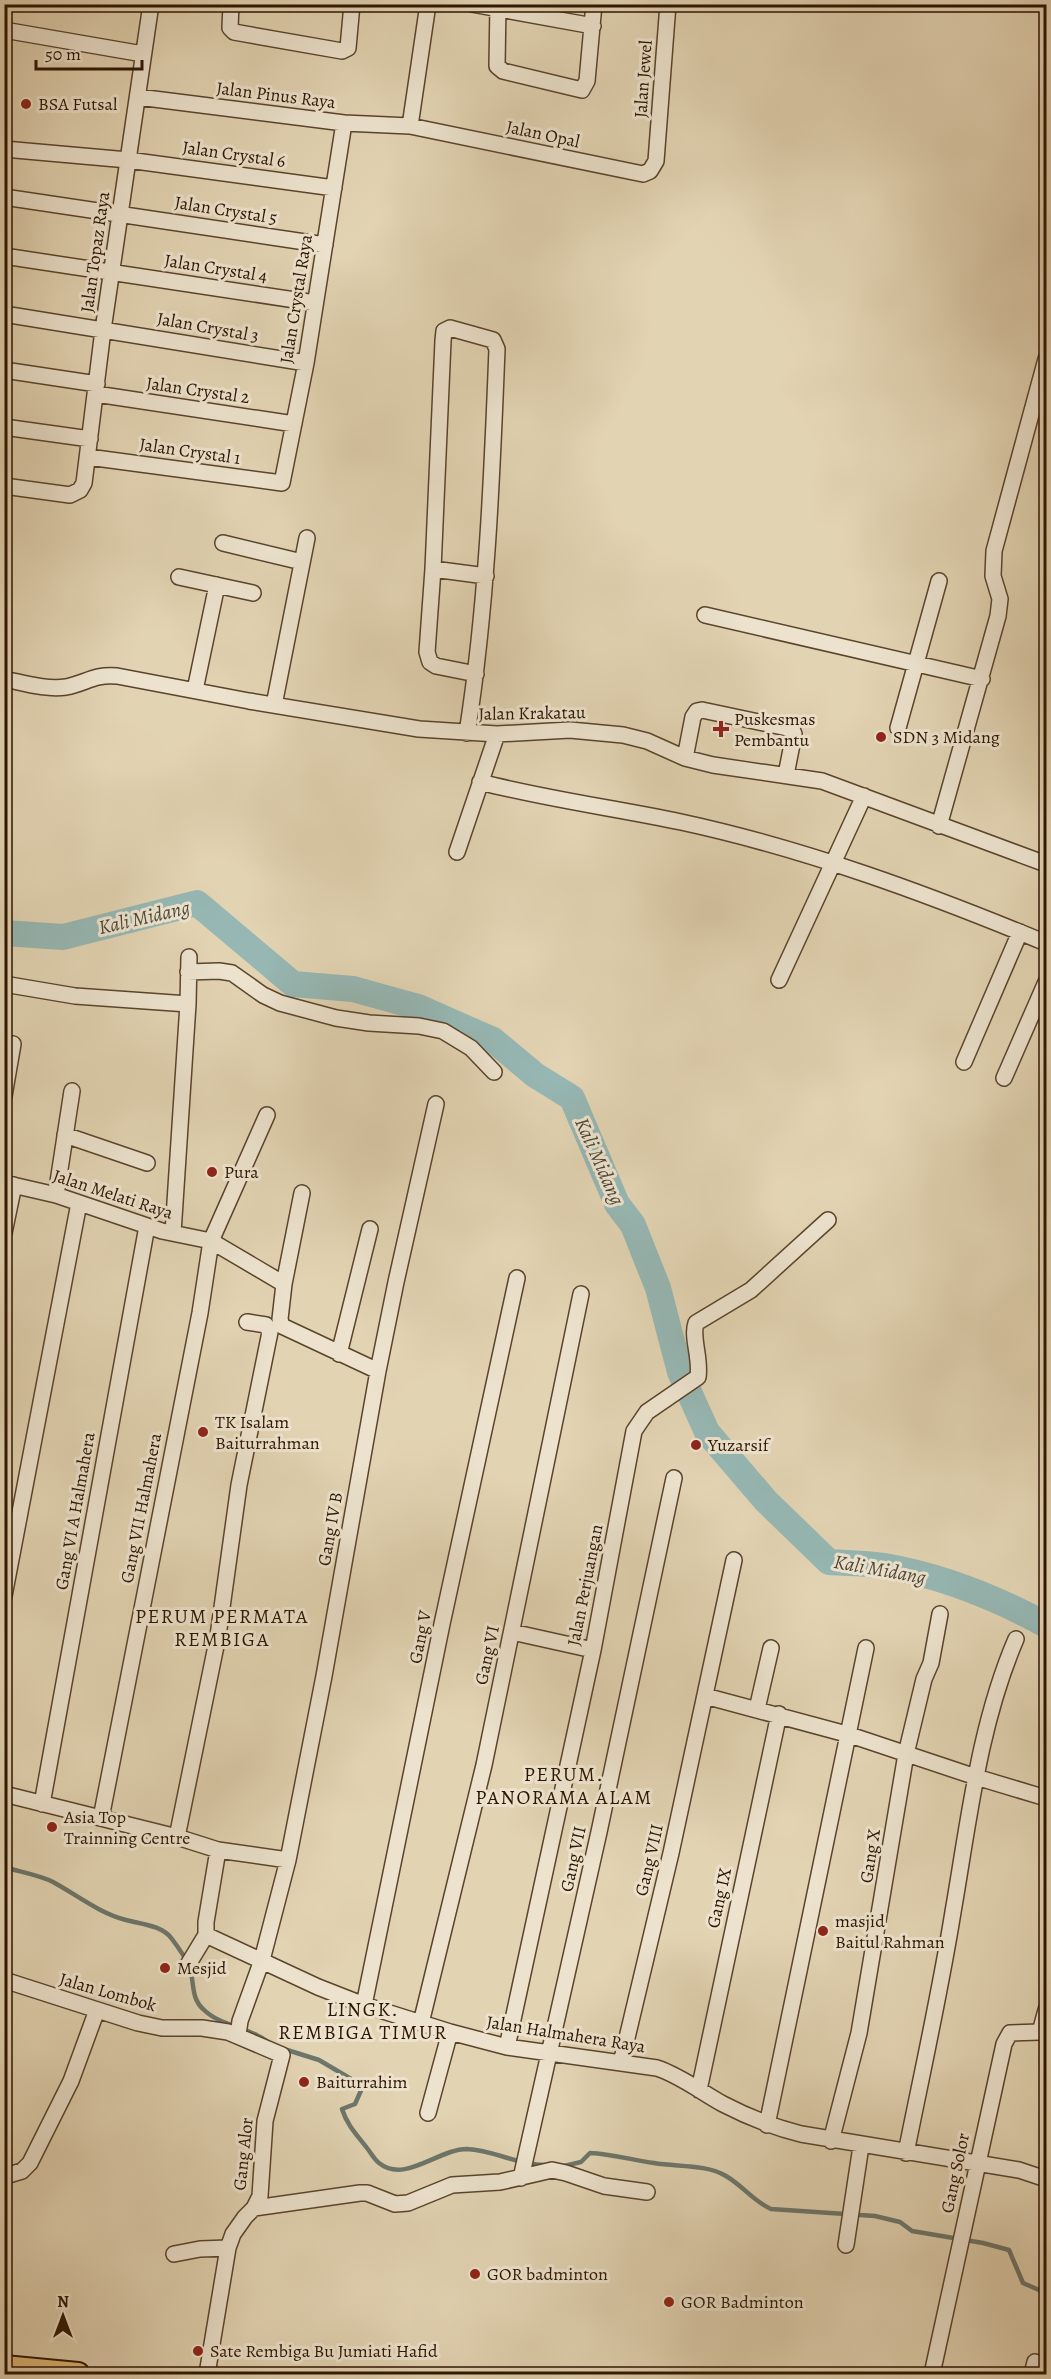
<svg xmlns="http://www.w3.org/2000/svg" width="1051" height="2379" viewBox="0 0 1051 2379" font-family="Alegreya,serif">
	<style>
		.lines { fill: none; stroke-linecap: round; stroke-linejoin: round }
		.stream { stroke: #6c766b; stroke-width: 4.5 }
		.river { stroke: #96b7b3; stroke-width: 26 }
		.minor-casing { stroke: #5a442c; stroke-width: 18 }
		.highway-casing { stroke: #2d1500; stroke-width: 26 }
		.minor { stroke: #ece2cd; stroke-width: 15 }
		.highway { stroke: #e1ba79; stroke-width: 22 }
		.poi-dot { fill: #8f2418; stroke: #ece2cd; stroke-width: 2 }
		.labels { text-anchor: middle; stroke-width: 6; stroke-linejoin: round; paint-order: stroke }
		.street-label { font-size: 18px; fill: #2d1500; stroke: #ece2cd }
		.poi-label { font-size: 18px; fill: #2d1500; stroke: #ece2cd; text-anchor: start }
		.water-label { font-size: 20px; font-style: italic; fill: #4c4636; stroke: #ece2cd }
		.neighbourhood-label { font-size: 20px; letter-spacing: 1.5px; fill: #2d1500; stroke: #ece2cd }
	</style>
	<rect width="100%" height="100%" fill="#e2d3b2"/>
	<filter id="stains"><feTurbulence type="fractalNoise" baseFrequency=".00333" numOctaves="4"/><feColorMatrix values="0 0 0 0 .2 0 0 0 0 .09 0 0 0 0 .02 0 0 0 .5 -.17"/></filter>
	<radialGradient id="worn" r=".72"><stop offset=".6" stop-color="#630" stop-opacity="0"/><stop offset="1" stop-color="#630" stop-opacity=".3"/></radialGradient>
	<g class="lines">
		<path class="stream" d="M 4,1867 C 20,1872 39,1875 53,1882 C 77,1895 99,1913 126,1920 C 140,1924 162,1925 172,1939 C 178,1947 185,1957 189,1966 C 195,1981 190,1997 203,2009 C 221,2027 248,2026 268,2042
			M 284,2049 L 319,2060 L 363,2086 L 355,2104 L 342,2109 C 347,2125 357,2135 367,2148 C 371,2153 374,2159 379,2163 C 405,2184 438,2149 467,2149 C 494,2150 517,2165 544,2165
			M 564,2166 L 581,2162 L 590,2153 C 612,2154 632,2160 654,2163 C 677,2167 706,2164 726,2176 C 743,2186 753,2201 771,2209 L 875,2216 L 900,2222 L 912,2231 L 983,2243 L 1009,2250 L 1023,2283 L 1046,2293"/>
		<path class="river" d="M 4,933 L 63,937 L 197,903 L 293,984 L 353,989 L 418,1007 L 493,1040 L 535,1075 L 572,1098 L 617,1204 L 633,1225 L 658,1288 L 680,1372 L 707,1432 L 766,1501 L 829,1562 C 847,1563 866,1563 885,1566 C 942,1576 995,1597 1046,1625"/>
		<g class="minor-casing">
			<path id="minor" d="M 231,4 L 230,28 L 234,32 L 342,51 L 348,48 L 352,4
				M 472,4 L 593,26
				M 498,4 L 497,66 L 503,71 L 582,90 L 587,81 L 594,4
				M 4,30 L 143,54
				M 138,97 L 344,123 L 410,126 L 643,174 L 650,171 L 656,161 L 668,4
				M 410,126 L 428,4
				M 4,149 L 128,160 L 334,188
				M 4,197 L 325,245
				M 4,256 L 315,303
				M 4,314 L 306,363
				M 4,370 L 97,384
				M 96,394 L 294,424
				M 4,427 L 90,439
				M 88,457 L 282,483 L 306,363 L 344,123
				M 4,486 L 70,495 L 80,490 L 84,483 L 103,330 L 151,4
				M 223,543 L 302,562
				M 433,569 L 486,576
				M 179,577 L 253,593
				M 705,615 L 982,679
				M 4,679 C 24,683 46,690 66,687 C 87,683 93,674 117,676 L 249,701 L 419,729 L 497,734 L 570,730 L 623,735 L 647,741 L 685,758 L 713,765 L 822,781 L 1046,864
				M 195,690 L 217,585
				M 274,705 L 307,538
				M 898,728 L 939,581
				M 467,733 C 487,606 492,477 497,349 L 493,340 L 450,328 L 444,331 L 443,341 L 433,569 L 427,652 L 430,662 L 436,666 L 476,674
				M 685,758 L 693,717 L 697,711 L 702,710 L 792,729 L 794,734 L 786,775
				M 480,782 C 546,799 614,808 681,822 C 806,849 928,894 1046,943
				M 939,826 L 998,616 L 1000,599 L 993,576 L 994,551 L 1046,359
				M 457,852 L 497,734
				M 188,972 L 219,971 L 232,973 L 263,995 L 280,1003 L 336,1018 L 369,1023 L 419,1026 L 443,1031 L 471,1048 L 494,1072
				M 779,980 L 864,796
				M 4,984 L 75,996 L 188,1004 L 173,1233
				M 188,1004 L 189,957
				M 964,1062 L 1020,932
				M 1004,1078 L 1046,982
				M 4,1096 L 13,1044
				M 65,1135 L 147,1163
				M 4,1183 L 56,1195 L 162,1231 L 211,1241 L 284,1284 L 280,1319 L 282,1326 L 378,1371
				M 56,1195 L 72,1091
				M 4,1233 L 14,1185
				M 284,1284 L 302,1193
				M 339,1354 L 370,1229
				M 4,1596 L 79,1203
				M 512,1632 L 593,1650
				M 705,1696 L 850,1735 L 976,1777 L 1046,1798
				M 757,1709 L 771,1648
				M 4,1794 L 177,1837 L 218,1850 L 206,1922 L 206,1935 L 318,1987 L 364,2005 L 450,2032 L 507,2047 L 657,2068 C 681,2076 701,2092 723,2104 C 748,2117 773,2127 801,2134 L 1019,2170 L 1046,2179
				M 42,1804 L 147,1226
				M 101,1818 L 200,1313 L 211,1241 L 267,1115
				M 177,1837 L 218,1636 L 239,1485 L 270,1332 L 266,1325 L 247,1322
				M 218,1850 L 288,1860
				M 189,1963 L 206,1935
				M 4,1980 L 138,2023 L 162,2028 L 202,2028 L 228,2032 L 282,2055 L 265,2121 L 260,2196 L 254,2208 L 245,2217 L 233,2234 L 228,2248 L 207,2374
				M 364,2005 L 442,1624 L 517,1278
				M 421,2023 L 484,1765 L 581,1294
				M 238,2035 L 240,2021 L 262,1960 L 288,1860 L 324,1676 L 378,1371 L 396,1282 L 436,1104
				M 507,2047 L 593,1650 L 634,1431 L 647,1412 L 698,1377 C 701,1358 691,1337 696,1323 L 751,1290 L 828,1220
				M 621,2063 L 671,1853 L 734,1560
				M 699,2090 L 779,1714
				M 428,2113 L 450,2032
				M 767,2125 L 866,1648
				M 831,2141 L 859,2033 L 906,1754 L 924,1679 L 931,1663 L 940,1614
				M 906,2153 C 922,2073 940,1993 953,1912 C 969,1820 979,1725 1016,1639
				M 5,2176 L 22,2171 L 30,2163 L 71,2081 L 97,2010
				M 521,2178 L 599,1832 L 674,1478
				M 254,2208 L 360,2193 L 367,2193 L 395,2204 L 408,2203 L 452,2185 L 500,2182 L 552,2170 L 566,2173 L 604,2186 L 647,2192
				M 846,2245 L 861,2146
				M 174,2254 L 200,2249 L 228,2248
				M 932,2374 L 1004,2044 L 1010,2033 L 1040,2032 L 1046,2010
				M 1032,2374 L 1035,2362"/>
		</g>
		<g class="highway-casing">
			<path id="highway" d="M 4,2367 L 78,2374"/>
		</g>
		<use href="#minor" class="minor"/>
		<use href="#highway" class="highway"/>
	</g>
	<g class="poi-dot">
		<circle cx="26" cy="104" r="6"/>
		<path d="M718 720h6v6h6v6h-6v6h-6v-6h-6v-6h6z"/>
		<circle cx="881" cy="737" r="6"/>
		<circle cx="212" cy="1172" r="6"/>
		<circle cx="203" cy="1432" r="6"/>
		<circle cx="696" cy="1445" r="6"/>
		<circle cx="52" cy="1827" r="6"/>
		<circle cx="823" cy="1931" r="6"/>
		<circle cx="165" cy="1968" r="6"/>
		<circle cx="304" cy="2082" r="6"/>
		<circle cx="475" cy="2274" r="6"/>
		<circle cx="669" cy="2302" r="6"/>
		<circle cx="198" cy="2351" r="6"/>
	</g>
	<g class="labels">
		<g class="street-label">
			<text transform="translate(643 79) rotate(-86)" y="6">Jalan Jewel</text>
			<text transform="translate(276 95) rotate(7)" y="6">Jalan Pinus Raya</text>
			<text transform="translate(543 134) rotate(12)" y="6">Jalan Opal</text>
			<text transform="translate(234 154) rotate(8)" y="6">Jalan Crystal 6</text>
			<text transform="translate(226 210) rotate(9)" y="6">Jalan Crystal 5</text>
			<text transform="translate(95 252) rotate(-82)" y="6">Jalan Topaz Raya</text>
			<text transform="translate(216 268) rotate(9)" y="6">Jalan Crystal 4</text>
			<text transform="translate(296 299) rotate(-81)" y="6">Jalan Crystal Raya</text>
			<text transform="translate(208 327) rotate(10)" y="6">Jalan Crystal 3</text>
			<text transform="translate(198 390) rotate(8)" y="6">Jalan Crystal 2</text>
			<text transform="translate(190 451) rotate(8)" y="6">Jalan Crystal 1</text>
			<text transform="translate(532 713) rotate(-1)" y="6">Jalan Krakatau</text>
			<text transform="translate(113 1194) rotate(18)" y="6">Jalan Melati Raya</text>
			<text transform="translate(141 1508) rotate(-79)" y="6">Gang VII Halmahera</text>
			<text transform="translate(75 1511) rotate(-80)" y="6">Gang VI A Halmahera</text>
			<text transform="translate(330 1529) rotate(-80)" y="6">Gang IV B</text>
			<text transform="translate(585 1585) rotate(-79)" y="6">Jalan Perjuangan</text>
			<text transform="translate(420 1637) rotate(-79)" y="6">Gang V</text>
			<text transform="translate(487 1655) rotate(-78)" y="6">Gang VI</text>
			<text transform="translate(870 1856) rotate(-81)" y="6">Gang X</text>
			<text transform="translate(573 1859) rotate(-78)" y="6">Gang VII</text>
			<text transform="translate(649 1860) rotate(-77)" y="6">Gang VIII</text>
			<text transform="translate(719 1898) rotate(-78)" y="6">Gang IX</text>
			<text transform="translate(108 1992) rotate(16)" y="6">Jalan Lombok</text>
			<text transform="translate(566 2034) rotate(9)" y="6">Jalan Halmahera Raya</text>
			<text transform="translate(243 2154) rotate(-84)" y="6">Gang Alor</text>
			<text transform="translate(955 2173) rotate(-78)" y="6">Gang Solor</text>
		</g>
		<g class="poi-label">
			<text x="38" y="110">BSA Futsal</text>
			<text x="734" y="725">Puskesmas<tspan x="734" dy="21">Pembantu</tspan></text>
			<text x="893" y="743">SDN 3 Midang</text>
			<text x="224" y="1178">Pura</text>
			<text x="215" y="1428">TK Isalam<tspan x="215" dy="21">Baiturrahman</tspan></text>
			<text x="708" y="1451">Yuzarsif</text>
			<text x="64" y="1823">Asia Top<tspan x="64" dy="21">Trainning Centre</tspan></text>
			<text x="835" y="1927">masjid<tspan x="835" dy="21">Baitul Rahman</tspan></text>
			<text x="177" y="1974">Mesjid</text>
			<text x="316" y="2088">Baiturrahim</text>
			<text x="487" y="2280">GOR badminton</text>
			<text x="681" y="2308">GOR Badminton</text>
			<text x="210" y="2357">Sate Rembiga Bu Jumiati Hafid</text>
		</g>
		<g class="water-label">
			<text transform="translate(144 917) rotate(-13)" y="7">Kali Midang</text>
			<text transform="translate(600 1161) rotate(66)" y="7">Kali Midang</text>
			<text transform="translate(880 1569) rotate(10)" y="7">Kali Midang</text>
		</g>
		<g class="neighbourhood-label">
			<text x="222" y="1623">PERUM PERMATA<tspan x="222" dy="23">REMBIGA</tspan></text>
			<text x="564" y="1781">PERUM.<tspan x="564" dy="23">PANORAMA ALAM</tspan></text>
			<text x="363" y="2016">LINGK.<tspan x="363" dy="23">REMBIGA TIMUR</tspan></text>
		</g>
	</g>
	<rect width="1051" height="2379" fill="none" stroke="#e2d3b2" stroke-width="24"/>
	<rect x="6" y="6" width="1039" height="2367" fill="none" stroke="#2d1500" stroke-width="3"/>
	<rect x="12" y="12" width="1027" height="2355" fill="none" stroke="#2d1500" stroke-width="1.5"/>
	<g transform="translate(63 2316)" stroke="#ece2cd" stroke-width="4.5" paint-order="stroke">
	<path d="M0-4.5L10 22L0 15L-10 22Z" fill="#2d1500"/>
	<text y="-9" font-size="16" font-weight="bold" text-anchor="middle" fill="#2d1500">N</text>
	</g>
	<path d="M36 60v9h106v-9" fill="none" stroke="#2d1500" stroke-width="3"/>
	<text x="45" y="60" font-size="18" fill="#2d1500" stroke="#ece2cd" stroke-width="4.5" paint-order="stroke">50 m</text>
	<rect width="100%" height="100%" filter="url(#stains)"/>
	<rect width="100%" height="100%" fill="url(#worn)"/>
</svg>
